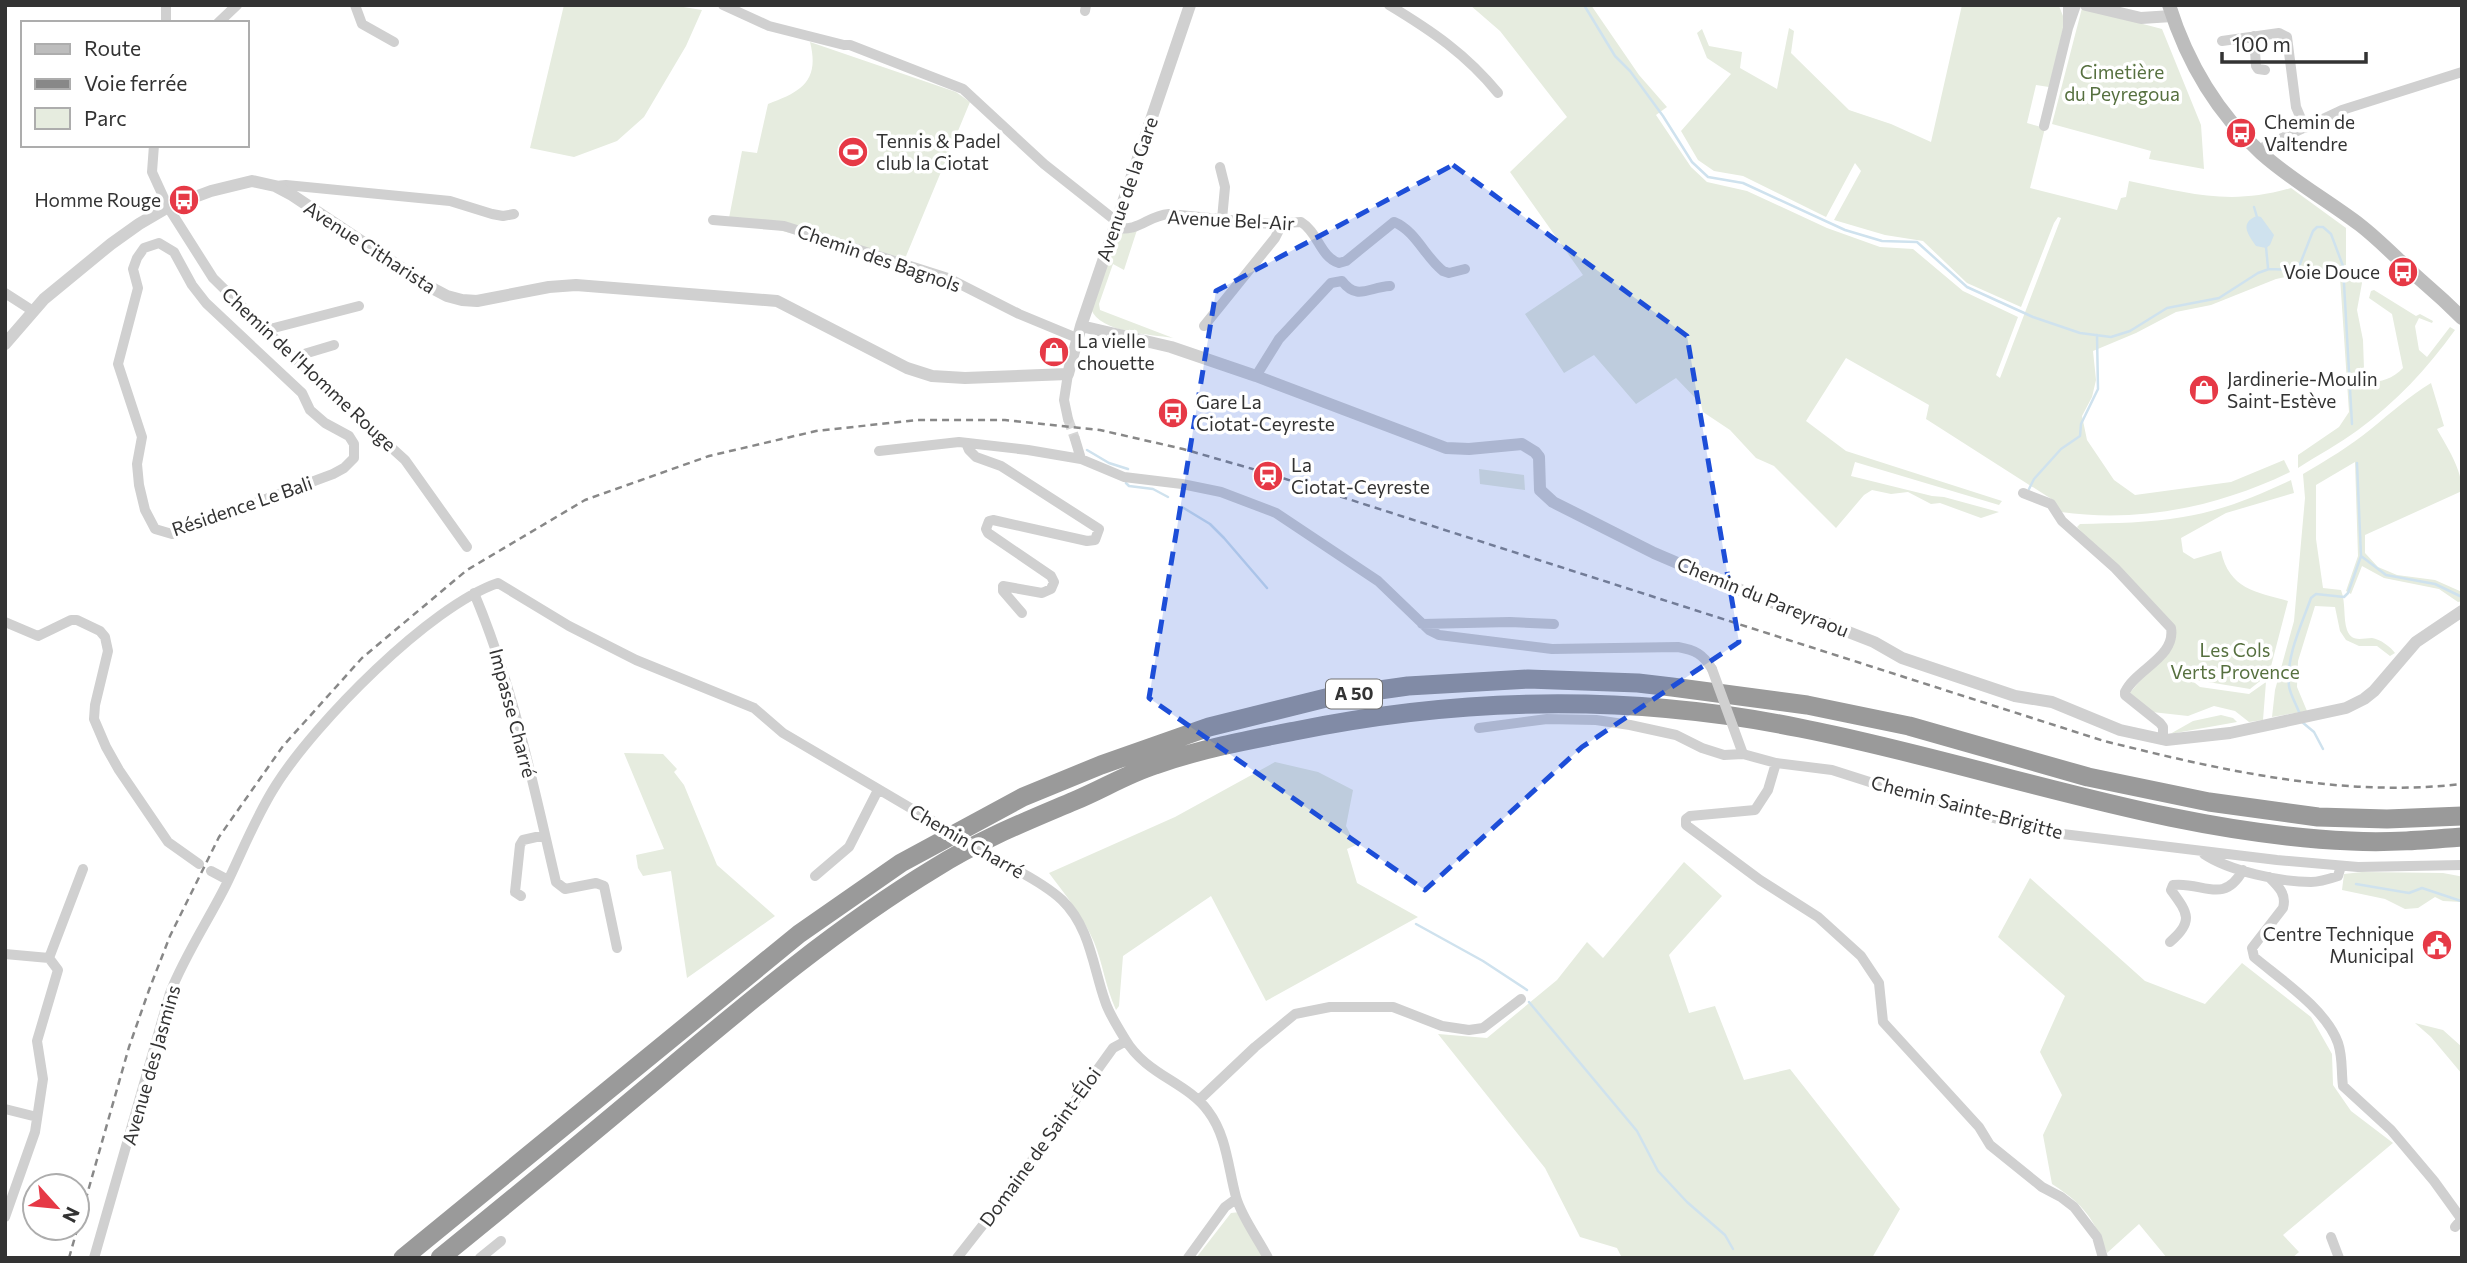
<svg xmlns="http://www.w3.org/2000/svg" width="2467" height="1263" viewBox="0 0 2467 1263" font-family="Commissioner,sans-serif">
	<style>
		.green { fill: #e6ecdf }
		.water { fill: #cfe2ee }
		.lines { fill: none; stroke-linecap: round; stroke-linejoin: round }
		.stream { stroke: #cfe2ee; stroke-width: 2.5 }
		.minor-tunnel { stroke: #d6d6d6; stroke-width: 10; stroke-dasharray: 10 5; stroke-linecap: butt }
		.minor { stroke: #d0d0d0; stroke-width: 10 }
		.tertiary { stroke: #d0d0d0; stroke-width: 12 }
		.secondary { stroke: #bdbdbd; stroke-width: 14 }
		.motorway { stroke: #9a9a9a; stroke-width: 19 }
		.rail { stroke: #888; stroke-width: 2.5; stroke-dasharray: 7 5; stroke-linecap: butt }
		.minor-bridge { stroke: #d0d0d0; stroke-width: 10 }
		.marked { fill: #1d4ed8; fill-opacity: 0.2; stroke: #1d4ed8; stroke-width: 5; stroke-dasharray: 14 9; stroke-linejoin: round }
		.labels { text-anchor: middle; stroke-width: 7; stroke-linejoin: round; paint-order: stroke }
		.shield { fill: #fff; stroke: #707070; stroke-width: 2 }
		.shield-label { font-size: 18px; font-weight: bold; fill: #333 }
		.park-label { font-size: 19px; fill: #56703f; stroke: #fff }
		.poi-label { font-size: 19px; fill: #333; stroke: #fff; text-anchor: start }
		.street-label { font-size: 19px; fill: #333; stroke: #fff }
	</style>
	<rect width="100%" height="100%" fill="#fff"/>
	<path class="green" d="M 564,5 L 671,5 L 702,10 L 686,46 L 644,117 L 617,141 L 574,157 L 530,148 Z
		M 1470,5 L 1591,5 L 1639,75 L 1667,107 L 1656,115 L 1691,167 L 1707,182 L 1747,191 L 1827,228 L 1880,247 L 1913,249 L 1963,291 L 2018,317 L 1996,375 L 2000,378 L 2061,218 L 2058,217 L 2054,223 L 2021,307 L 1967,283 L 1923,241 L 1885,235 L 1834,220 L 1861,171 L 1855,163 L 1826,217 L 1743,176 L 1714,171 L 1698,160 L 1681,131 L 1731,74 L 1707,58 L 1697,33 L 1702,29 L 1709,46 L 1742,52 L 1740,68 L 1777,89 L 1789,28 L 1794,31 L 1791,53 L 1849,110 L 1891,124 L 1931,142 L 1962,5 L 2059,6 L 2065,21 L 2049,87 L 2036,85 L 2027,123 L 2045,128 L 2030,188 L 2117,210 L 2121,198 L 2126,197 L 2129,181 C 2189,193 2230,206 2291,188 L 2346,228 L 2346,265 L 2276,279 L 2211,305 L 2176,312 L 2136,333 L 2093,351 L 2096,380 L 2092,397 L 2082,416 L 2087,440 L 2114,480 L 2135,495 L 2231,482 L 2284,460 L 2290,472 C 2218,507 2139,523 2061,512 L 2053,500 L 1926,419 L 1929,405 L 1846,358 L 1806,421 L 1846,451 L 2002,501 L 1999,505 L 1855,462 L 1851,476 L 1932,496 L 1944,497 L 1999,512 L 1981,518 L 1940,503 L 1931,504 L 1908,492 L 1891,494 L 1872,490 L 1864,495 L 1836,528 L 1774,466 L 1756,458 L 1730,430 L 1703,412 L 1701,404 L 1676,378 L 1636,404 L 1594,355 L 1564,373 L 1525,314 L 1583,275 L 1510,172 L 1567,117 L 1500,31 Z
		M 2082,8 L 2162,29 L 2201,125 L 2204,169 L 2149,159 L 2151,151 L 2052,124 Z
		M 810,42 L 956,92 L 970,102 L 904,261 L 729,218 L 742,151 L 757,153 L 768,104 C 801,92 820,81 810,42 Z
		M 1135,229 L 1137,230 L 1124,270 L 1113,264 L 1099,304 L 1100,310 L 1173,338 C 1150,334 1100,333 1091,309 L 1112,243 L 1119,235 Z
		M 2351,276 L 2359,278 L 2362,283 L 2357,310 L 2363,340 L 2364,369 L 2358,372 L 2362,382 C 2379,383 2391,380 2403,368 L 2392,314 L 2369,298 L 2371,291 L 2374,290 L 2416,316 L 2420,314 L 2433,321 L 2432,323 L 2419,318 L 2415,326 L 2419,350 L 2427,357 L 2450,327 L 2455,330 C 2428,368 2395,403 2358,430 C 2339,444 2318,455 2298,468 L 2298,455 L 2339,427 L 2349,412 L 2340,277 Z
		M 2431,383 L 2444,426 L 2437,429 C 2447,447 2462,469 2462,491 L 2365,535 L 2365,553 L 2378,567 L 2397,575 L 2435,580 L 2462,592 L 2462,601 L 2458,602 L 2439,589 L 2384,578 L 2362,566 L 2351,594 L 2346,591 L 2358,556 L 2355,462 L 2316,485 L 2316,539 L 2323,588 L 2341,590 C 2346,603 2343,618 2347,630 C 2352,643 2362,638 2372,638 C 2380,639 2391,647 2395,653 L 2390,656 L 2377,646 L 2359,646 L 2346,640 L 2340,631 L 2335,607 L 2315,606 L 2298,661 L 2297,687 L 2307,711 L 2272,717 L 2275,690 L 2294,621 L 2305,498 L 2303,474 C 2327,460 2350,446 2371,429 C 2392,412 2408,397 2431,383 Z
		M 1479,469 L 1524,475 L 1525,490 L 1480,484 Z
		M 2291,480 L 2294,493 L 2226,513 L 2181,538 L 2183,552 L 2194,559 L 2221,551 C 2229,589 2256,592 2288,601 L 2269,674 L 2250,689 L 2190,679 L 2200,687 L 2249,694 L 2266,682 L 2263,720 L 2249,722 L 2235,711 L 2214,706 L 2188,716 L 2152,712 L 2129,694 L 2176,638 L 2077,527 L 2080,524 C 2115,523 2149,523 2183,517 C 2221,511 2257,496 2291,480 Z
		M 2221,715 L 2233,718 L 2237,722 L 2170,734 L 2193,721 Z
		M 624,753 L 663,754 L 677,769 L 674,772 L 684,785 L 717,865 L 775,916 L 687,978 L 671,871 L 643,876 L 638,868 L 636,855 L 664,849 Z
		M 1275,762 L 1318,772 L 1353,790 L 1346,826 L 1356,845 L 1347,849 L 1357,883 L 1418,917 L 1266,1001 L 1211,896 L 1123,956 L 1119,1006 L 1116,1010 C 1105,986 1103,964 1094,942 C 1083,916 1066,896 1049,873 L 1175,817 Z
		M 1684,862 L 1722,896 L 1669,955 L 1689,1013 L 1715,1006 L 1744,1080 L 1790,1069 L 1900,1209 L 1872,1258 L 1622,1258 L 1617,1248 L 1580,1237 L 1545,1168 L 1438,1034 L 1487,1038 L 1557,980 L 1587,942 L 1603,958 Z
		M 2362,872 L 2443,873 L 2459,876 L 2462,877 L 2462,902 L 2443,901 L 2435,897 L 2418,908 L 2405,909 L 2385,899 L 2342,890 L 2344,874 Z
		M 2030,878 L 2145,981 L 2205,1004 L 2242,963 L 2311,1017 L 2332,1054 L 2333,1085 L 2351,1111 L 2393,1143 L 2283,1235 L 2299,1252 L 2292,1258 L 2167,1258 L 2139,1224 L 2107,1253 C 2093,1217 2084,1205 2052,1184 L 2043,1135 L 2062,1095 L 2040,1052 L 2065,996 L 1998,937 Z
		M 2415,1023 L 2443,1030 L 2462,1047 L 2462,1074 L 2431,1037 Z
		M 1240,1212 L 1266,1258 L 1196,1258 L 1231,1213 Z"/>
	<path class="water" d="M 2257,216 L 2261,217 L 2274,235 L 2270,245 L 2266,248 L 2256,246 C 2248,234 2239,223 2257,216 Z"/>
	<g class="lines">
		<path class="stream" d="M 1584,5 L 1615,56 L 1630,71 L 1663,116 L 1692,162 L 1708,177 L 1743,183 L 1845,230 L 1882,241 L 1917,242 L 1967,287 L 2033,317 L 2080,333 L 2111,337 L 2130,331 L 2167,308 L 2219,298 L 2258,273 L 2269,269 L 2294,270 L 2300,264 L 2313,231 L 2317,227 L 2323,227 L 2331,234 L 2343,266 L 2352,424
			M 2254,207 L 2257,217
			M 2266,247 L 2268,268
			M 1087,450 L 1109,463 L 1128,469
			M 2357,463 L 2361,556 L 2386,575 L 2435,584 L 2462,597
			M 1126,483 L 1129,486 L 1153,489 L 1168,497
			M 2029,489 L 2034,479 L 2061,449 L 2080,436 L 2081,424 L 2098,389 L 2097,335
			M 1182,507 L 1210,524 L 1224,538 L 1267,588
			M 2299,712 C 2296,704 2290,694 2289,686 C 2286,656 2301,626 2311,598 L 2316,594 L 2344,597 L 2348,593 L 2361,556
			M 2302,722 L 2314,732 L 2323,749
			M 2356,884 L 2409,893 L 2422,888 L 2461,901
			M 1416,924 L 1483,961 L 1527,990
			M 1529,1002 L 1637,1131 L 1658,1171 L 1687,1202 L 1725,1235 L 1733,1249"/>
		<path class="minor-tunnel" d="M 1068,419 L 1075,439"/>
		<path class="minor" d="M 355,5 L 362,24 L 394,42
			M 723,5 L 769,26 L 844,45 L 850,45 L 963,89 L 1044,164 L 1116,221
			M 1389,5 C 1432,31 1466,54 1498,93
			M 2068,5 L 2068,28 L 2076,5
			M 1085,11 L 1086,5
			M 166,23 L 166,5
			M 218,23 L 237,5
			M 2254,36 L 2256,66 L 2258,69 L 2265,70
			M 2222,41 L 2279,33 L 2287,37 L 2296,107 L 2305,128
			M 2044,126 L 2068,28
			M 154,145 L 152,172 L 168,207 L 213,278 L 319,382 L 405,460 L 467,547
			M 2259,151 L 2265,146 L 2342,110 L 2462,72
			M 1220,167 L 1225,187 L 1222,219
			M 275,186 L 286,185 L 450,201 L 492,214 L 503,216 L 514,214
			M 713,220 L 784,226 L 948,278 L 1019,314 L 1077,338
			M 1114,228 C 1141,232 1146,216 1169,214 L 1271,224 L 1301,222 C 1318,232 1320,257 1339,263 L 1346,261 L 1394,222 C 1416,231 1425,257 1443,271 L 1449,273 L 1465,269
			M 159,243 L 174,252 L 192,285 L 206,303 L 302,393 L 310,410 L 325,423 L 349,436 L 354,444 L 354,458 L 344,468 L 333,474 L 172,534 L 155,529 L 145,510 L 139,485 L 137,464 L 142,437 L 118,364 L 138,288 L 133,269 L 137,258 L 144,248 Z
			M 5,293 L 33,311
			M 1204,326 L 1275,238 L 1282,224
			M 266,330 L 359,306
			M 294,357 L 334,345
			M 1068,374 L 1064,400 L 1068,419
			M 1256,376 L 1279,339 L 1331,283 L 1342,281 C 1357,301 1369,287 1390,286
			M 1075,439 L 1081,459 L 1124,477 L 1182,484 L 1221,492 L 1276,513 L 1378,581 L 1429,630 L 1439,635 L 1552,649 L 1678,647 C 1695,650 1703,654 1712,669
			M 966,443 L 969,450 L 976,457 L 1001,466 L 1099,529 L 1095,540 L 1087,541 L 993,520 L 989,521 L 986,529 L 988,533 L 1051,576 L 1054,582 L 1051,589 L 1042,593 L 1003,586 L 1003,591 L 1022,613
			M 879,451 L 959,442 L 1028,450 L 1081,459
			M 2023,493 L 2051,504 L 2062,521 L 2115,568 L 2171,628 C 2176,657 2136,669 2125,692 L 2125,695 L 2160,723 L 2163,727 L 2163,740
			M 474,593 C 513,685 533,784 556,882 L 565,889 L 596,883 L 604,886 L 617,948
			M 5,622 L 38,636 L 71,620 L 77,620 L 100,631 L 105,637 L 108,651 L 95,705 L 94,719 L 106,747 L 119,770 L 168,842 L 199,864
			M 1422,624 L 1510,622 L 1554,624
			M 1479,728 L 1547,719 L 1596,720 L 1630,725 L 1676,735 L 1702,748 L 1724,755 L 1743,754 L 1776,763 L 1832,770 L 1923,799 L 2046,832 L 2277,860 L 2358,867 L 2462,865
			M 1776,763 L 1768,790 L 1755,810 L 1690,816 L 1686,819 L 1686,825 L 1760,880 L 1818,917 L 1861,956 L 1879,983 L 1883,1022 L 1979,1127 L 1990,1145 L 2042,1187 L 2061,1197 L 2074,1207 L 2097,1237 L 2103,1258
			M 2204,854 C 2229,871 2281,882 2311,882 C 2320,882 2329,879 2338,876 L 2341,866
			M 1013,868 C 1030,877 1048,887 1062,900 C 1090,927 1093,967 1105,1001 C 1109,1014 1118,1027 1125,1039 C 1146,1075 1187,1082 1208,1111 C 1227,1136 1228,1168 1236,1197 C 1242,1218 1258,1238 1268,1258
			M 211,871 L 228,880
			M 815,876 L 849,847 L 878,790
			M 2269,877 C 2278,886 2287,894 2283,908 L 2252,948 L 2254,957 C 2280,979 2326,1009 2338,1043 C 2343,1058 2341,1071 2343,1086 L 2391,1130 L 2434,1181 L 2460,1217 L 2460,1221 L 2455,1227
			M 521,896 L 515,892 L 520,845 L 523,840 L 545,835
			M 2170,942 C 2195,921 2187,912 2171,890 L 2173,885 C 2202,881 2223,906 2243,870
			M 5,954 L 49,958 L 58,970 L 37,1041 L 43,1079 L 35,1132 L 5,1217
			M 49,958 L 83,869
			M 1199,1100 L 1255,1047 L 1295,1014 L 1330,1007 L 1393,1007 L 1442,1026 L 1469,1030 L 1483,1028 L 1521,999
			M 5,1109 L 37,1117
			M 2331,1237 L 2339,1258
			M 94,1258 L 170,993 C 185,955 208,921 226,885 C 242,852 256,816 276,785 C 315,723 430,606 498,583 L 569,626 L 636,660 L 754,708 L 783,733 L 924,816
			M 480,1258 L 501,1241
			M 957,1258 L 1012,1188 L 1113,1048 L 1126,1041
			M 1188,1258 L 1225,1207 L 1236,1199"/>
		<path class="tertiary" d="M 2086,5 L 2141,18 L 2172,16
			M 1081,326 L 1171,347 L 1256,376 L 1446,448 L 1469,449 L 1522,444 L 1535,452 L 1539,457 L 1540,490 L 1553,502 L 1654,553 L 1743,591 L 1874,642 L 1902,658 L 2015,696 L 2052,702 L 2120,730 L 2166,740 L 2230,733 L 2346,708 L 2364,699 L 2374,691 L 2416,642 L 2462,611
			M 5,344 L 44,299 L 111,244 L 139,224 L 168,207 L 211,191 L 252,181 L 275,186 L 292,195 L 430,287 L 447,296 L 462,300 L 477,301 L 549,287 L 576,285 L 777,301 L 907,368 L 932,376 L 965,378 L 1068,374 L 1081,326 L 1190,5"/>
		<path class="secondary" d="M 2169,5 C 2187,62 2216,112 2261,153 C 2291,180 2327,200 2360,225 C 2382,242 2401,263 2423,282 C 2437,294 2449,305 2462,318"/>
		<path class="motorway" d="M 403,1258 L 799,934 L 901,863 L 1023,797 L 1101,765 L 1209,727 L 1330,697 L 1408,686 L 1528,679 L 1638,683 L 1672,687 L 1807,705 L 1909,726 L 2088,777 L 2209,802 L 2318,817 L 2387,819 L 2462,816
			M 440,1258 C 509,1202 577,1146 645,1089 C 738,1011 831,931 935,868 C 979,840 1027,821 1074,801 C 1101,790 1127,774 1155,765 C 1200,749 1248,740 1295,731 C 1462,697 1632,694 1800,728 C 1984,764 2163,833 2351,841 C 2388,843 2425,840 2462,837"/>
		<path class="rail" d="M 69,1258 L 129,1047 L 149,990 L 170,936 L 219,837 L 283,746 L 362,658 L 467,570 L 585,500 L 709,456 L 816,431 L 917,420 L 1005,420 L 1100,430 L 1183,449 L 1270,474 L 2104,741 C 2221,770 2341,798 2462,784"/>
		<path class="minor-bridge" d="M 1712,669 L 1743,754
			M 924,816 L 1013,868"/>
	</g>
	<path class="marked" d="M 1453,165 L 1687,336 L 1739,642 L 1582,747 L 1425,890 L 1149,698 L 1216,291 Z"/>
	<defs>
		<g id="bus-disc" transform="scale(1.575)"><circle r="9.5" fill="#e63946" stroke="#fff"/><path d="M-5-6H5V4H4V6H2V4H-2V6H-4V4H-5ZM-3.5-4V0h7V-4ZM-3.5 1.2v1.5H-2V1.2ZM2 1.2v1.5H3.5V1.2Z" fill="#fff"/></g>
		<g id="stadium-disc" transform="scale(1.575)"><circle r="9.5" fill="#e63946" stroke="#fff"/><path d="M0-5a6.5 5 0 1 0 0 10a6.5 5 0 1 0 0-10ZM-3.5-1.8h7v3.6h-7Z" fill="#fff"/></g>
		<g id="shop-disc" transform="scale(1.575)"><circle r="9.5" fill="#e63946" stroke="#fff"/><path d="M-5-2.5h2.3a2.7 3.5 0 0 1 5.4 0H5L5.5 6h-11ZM-1.5-2.5h3a1.5 2.3 0 0 0-3 0Z" fill="#fff"/></g>
		<g id="station-disc" transform="scale(1.575)"><circle r="9.5" fill="#e63946" stroke="#fff"/><path d="M-3-6H3Q5-6 5-4V2Q5 4 3 4L4.5 6H3L1.5 4h-3L-3 6H-4.5L-3 4Q-5 4-5 2V-4Q-5-6-3-6ZM-3.5-4v3h7v-3ZM-3.5 1v1.5H-2V1ZM2 1v1.5H3.5V1Z" fill="#fff"/></g>
		<g id="civic-disc" transform="scale(1.575)"><circle r="9.5" fill="#e63946" stroke="#fff"/><path d="M-.6-6.5H3V-4.5H.6V-3L4-1V1h2V6H-6V1h2V-1L-.6-3ZM-1.2 2.5V6h2.4V2.5Z" fill="#fff"/></g>
	</defs>
	<g fill-rule="evenodd">
		<use href="#bus-disc" x="2241" y="133"/>
		<use href="#stadium-disc" x="853" y="152"/>
		<use href="#bus-disc" x="184" y="200"/>
		<use href="#bus-disc" x="2403" y="272"/>
		<use href="#shop-disc" x="1054" y="352"/>
		<use href="#shop-disc" x="2204" y="390"/>
		<use href="#bus-disc" x="1173" y="413"/>
		<use href="#station-disc" x="1268" y="476"/>
		<use href="#civic-disc" x="2437" y="945"/>
	</g>
	<g class="labels">
		<rect class="shield" x="1326" y="679.5" width="56" height="29" rx="5"/>
		<g class="shield-label">
			<text x="1354" y="700">A 50</text>
		</g>
		<g class="park-label">
			<text x="2122" y="79">Cimetière<tspan x="2122" dy="22">du Peyregoua</tspan></text>
			<text x="2235" y="657">Les Cols<tspan x="2235" dy="22">Verts Provence</tspan></text>
		</g>
		<g class="poi-label">
			<text x="2264" y="129">Chemin de<tspan x="2264" dy="22">Valtendre</tspan></text>
			<text x="876" y="148">Tennis &amp; Padel<tspan x="876" dy="22">club la Ciotat</tspan></text>
			<text x="161" y="207" text-anchor="end">Homme Rouge</text>
			<text x="2380" y="279" text-anchor="end">Voie Douce</text>
			<text x="1077" y="348">La vielle<tspan x="1077" dy="22">chouette</tspan></text>
			<text x="2227" y="386">Jardinerie-Moulin<tspan x="2227" dy="22">Saint-Estève</tspan></text>
			<text x="1196" y="409">Gare La<tspan x="1196" dy="22">Ciotat-Ceyreste</tspan></text>
			<text x="1291" y="472">La<tspan x="1291" dy="22">Ciotat-Ceyreste</tspan></text>
			<text x="2414" y="941" text-anchor="end">Centre Technique<tspan x="2414" dy="22">Municipal</tspan></text>
		</g>
		<g class="street-label">
			<text transform="translate(1127 189) rotate(-71)" y="7">Avenue de la Gare</text>
			<text transform="translate(1231 220) rotate(3)" y="7">Avenue Bel-Air</text>
			<text transform="translate(370 247) rotate(33)" y="7">Avenue Citharista</text>
			<text transform="translate(879 258) rotate(19)" y="7">Chemin des Bagnols</text>
			<text transform="translate(309 369) rotate(43)" y="7">Chemin de l'Homme Rouge</text>
			<text transform="translate(242 506) rotate(-19)" y="7">Résidence Le Bali</text>
			<text transform="translate(1763 597) rotate(22)" y="7">Chemin du Pareyraou</text>
			<text transform="translate(513 713) rotate(75)" y="7">Impasse Charré</text>
			<text transform="translate(1967 807) rotate(15)" y="7">Chemin Sainte-Brigitte</text>
			<text transform="translate(967 841) rotate(30)" y="7">Chemin Charré</text>
			<text transform="translate(151 1065) rotate(-74)" y="7">Avenue des Jasmins</text>
			<text transform="translate(1040 1147) rotate(-54)" y="7">Domaine de Saint-Éloi</text>
		</g>
	</g>
	<rect width="2467" height="1263" fill="none" stroke="#333333" stroke-width="14"/>
	<rect x="21" y="21" width="228" height="126" fill="#ffffff" stroke="#adadad" stroke-width="2"/>
	<rect x="35" y="44" width="35" height="10" fill="#bdbdbd" stroke="#adadad" stroke-width="2"/>
	<text x="84" y="56" font-size="21" fill="#333333">Route</text>
	<rect x="35" y="79" width="35" height="10" fill="#888888" stroke="#adadad" stroke-width="2"/>
	<text x="84" y="91" font-size="21" fill="#333333">Voie ferrée</text>
	<rect x="35" y="108" width="35" height="21" fill="#e6ecdf" stroke="#adadad" stroke-width="2"/>
	<text x="84" y="126" font-size="21" fill="#333333">Parc</text>
	<g transform="translate(56 1207) rotate(117)"><circle r="33" fill="#ffffff" stroke="#adadad" stroke-width="2"/>
	<path d="M0-5L12 26L0 18L-12 26Z" fill="#e63946"/>
	<text y="-10" font-size="19" font-weight="bold" text-anchor="middle" fill="#333333">N</text>
	</g>
	<path d="M2222 52v10h144v-10" fill="none" stroke="#333333" stroke-width="3.5"/>
	<text x="2232" y="52" font-size="21" fill="#333333" stroke="#ffffff" stroke-width="5" paint-order="stroke">100 m</text>
</svg>
